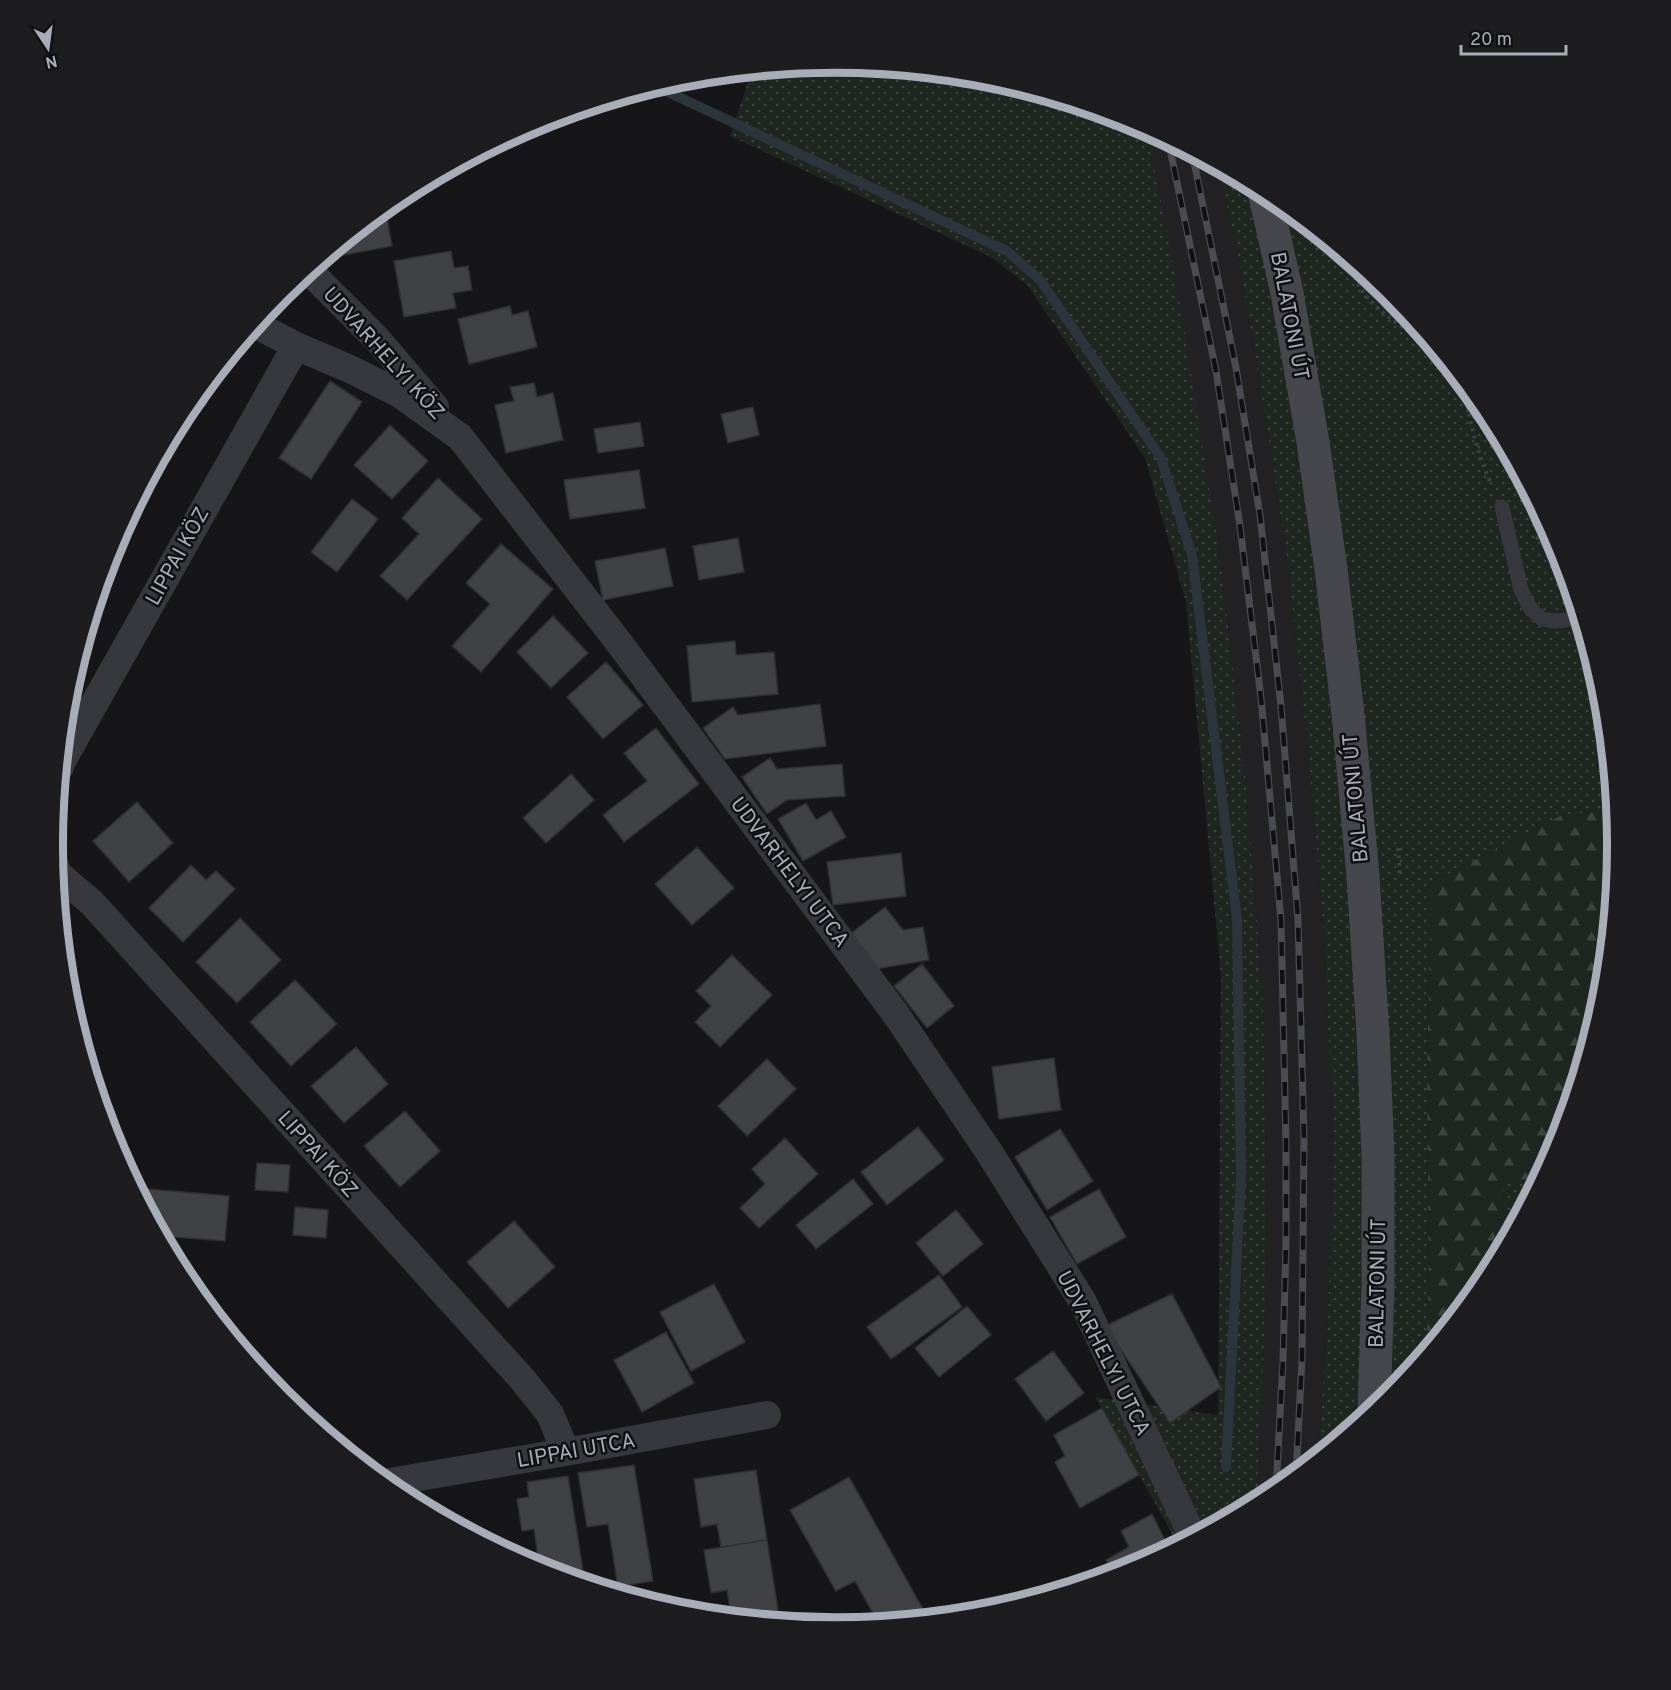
<svg xmlns="http://www.w3.org/2000/svg" width="1671" height="1690" viewBox="0 0 1671 1690" font-family="Overpass,sans-serif">
	<style>
		.built { fill: #222225 }
		.grass { fill: url(#grass-dots) }
		.forest { fill: url(#forest-firs) }
		.lines { fill: none; stroke-linecap: round; stroke-linejoin: round }
		.stream { stroke: #2c353c; stroke-width: 10 }
		.building { fill: #404145; stroke: #303034; stroke-width: 1.5 }
		.path { stroke: #3d3f44; stroke-width: 4; stroke-dasharray: 3 4.5; stroke-linecap: butt }
		.service { stroke: #37383d; stroke-width: 15 }
		.minor { stroke: #37383d; stroke-width: 28 }
		.secondary { stroke: #45474d; stroke-width: 33 }
		.rail-casing { stroke: #4a4c52; stroke-width: 7 }
		.rail { stroke: #111113; stroke-width: 4.5; stroke-dasharray: 14; stroke-linecap: butt }
		.labels { text-anchor: middle; stroke-width: 5; stroke-linejoin: round; paint-order: stroke }
		.street-label { font-size: 21px; fill: #a8adb8; stroke: #111113 }
		.rim { fill: none; stroke: #a8adb8; stroke-width: 8 }
	</style>
	<defs>
		<pattern id="grass-dots" width="8" height="8" patternUnits="userSpaceOnUse" patternTransform="scale(1.5)"><rect width="8" height="8" fill="#1e261f"/><path d="M2 2h.1M6 6h.1" fill="none" stroke="#3c433d" stroke-width="1.8" stroke-linecap="round"/></pattern>
		<pattern id="forest-firs" width="22" height="20" patternUnits="userSpaceOnUse" patternTransform="scale(1.5)"><rect width="22" height="20" fill="#1e261f"/><path d="M5 1l3.5 6h-7zM16 11l3.5 6h-7z" fill="#3c433d"/></pattern>
	</defs>
	<rect width="100%" height="100%" fill="#161618"/>
	<path class="built" d="M 1144,127 L 1217,165 L 1234,235 L 1254,346 L 1287,558 L 1307,741 L 1324,933 L 1333,1136 L 1328,1315 L 1318,1457 L 1270,1496 L 1257,1503 L 1261,1430 L 1267,1245 L 1263,996 L 1244,762 L 1218,543 L 1150,146 Z"/>
	<path class="grass" d="M 836,62 L 989,77 L 1135,122 L 1144,127 L 1150,146 L 1177,285 L 1218,543 L 1244,762 L 1263,996 L 1267,1245 L 1261,1430 L 1257,1503 L 1176,1546 L 1170,1530 L 1095,1397 L 1218,1415 L 1221,976 L 1186,602 L 1145,458 L 1028,286 L 991,257 L 730,136 L 752,70 Z
		M 1217,165 L 1271,194 L 1389,292 L 1487,410 L 1522,477 L 1515,490 L 1535,500 L 1559,546 L 1604,693 L 1615,810 L 1562,815 L 1431,883 L 1427,1076 L 1429,1285 L 1426,1354 L 1389,1399 L 1318,1457 L 1328,1315 L 1333,1137 L 1324,933 L 1307,741 L 1287,558 L 1254,346 L 1234,235 Z
		M 1542,1176 L 1505,1245 L 1503,1182 Z"/>
	<path class="forest" d="M 1615,810 L 1618,845 L 1603,998 L 1559,1145 L 1542,1176 L 1503,1183 L 1505,1245 L 1486,1280 L 1426,1354 L 1429,1285 L 1427,1076 L 1431,883 L 1562,815 Z"/>
	<g class="lines">
		<path class="stream" d="M 655,86 L 1007,251 L 1041,281 L 1161,458 L 1192,555 L 1237,919 L 1241,1177 L 1226,1467"/>
	</g>
	<path class="building" d="M 385,207 L 392,246 L 333,257 L 332,250 Z
		M 451,251 L 454,268 L 468,266 L 472,290 L 453,293 L 456,308 L 404,317 L 394,261 Z
		M 510,306 L 512,315 L 528,311 L 537,347 L 469,364 L 458,319 Z
		M 232,352 L 205,406 L 193,400 Z
		M 330,381 L 362,402 L 311,479 L 279,458 Z
		M 534,383 L 537,397 L 553,393 L 563,440 L 506,453 L 495,405 L 514,401 L 510,387 Z
		M 753,407 L 759,435 L 728,443 L 721,414 Z
		M 640,422 L 644,446 L 598,453 L 594,429 Z
		M 390,425 L 428,461 L 392,499 L 354,465 Z
		M 639,470 L 645,508 L 570,519 L 564,480 Z
		M 438,478 L 482,519 L 407,600 L 380,576 L 419,534 L 402,518 Z
		M 352,499 L 378,519 L 337,572 L 311,552 Z
		M 738,538 L 744,572 L 699,580 L 693,546 Z
		M 501,544 L 553,589 L 481,672 L 452,646 L 490,604 L 466,583 Z
		M 665,548 L 673,586 L 603,600 L 595,561 Z
		M 553,616 L 588,653 L 551,688 L 517,652 Z
		M 735,641 L 736,655 L 774,652 L 778,694 L 692,702 L 687,646 Z
		M 606,662 L 643,705 L 603,739 L 567,697 Z
		M 820,704 L 826,746 L 725,759 L 703,728 L 733,707 L 738,715 Z
		M 656,728 L 699,784 L 624,842 L 603,815 L 647,781 L 624,753 Z
		M 770,758 L 777,769 L 842,764 L 845,796 L 787,800 L 767,814 L 742,777 Z
		M 571,774 L 594,800 L 546,843 L 523,818 Z
		M 137,802 L 173,843 L 129,882 L 93,841 Z
		M 806,803 L 816,820 L 831,811 L 846,837 L 803,861 L 778,819 Z
		M 697,847 L 734,888 L 692,925 L 655,884 Z
		M 901,853 L 906,896 L 833,905 L 827,862 Z
		M 191,865 L 206,880 L 216,871 L 235,889 L 183,942 L 149,908 Z
		M 885,907 L 903,930 L 923,927 L 929,960 L 875,969 L 849,935 Z
		M 240,918 L 281,960 L 237,1003 L 196,962 Z
		M 732,955 L 772,995 L 720,1047 L 695,1022 L 711,1006 L 696,991 Z
		M 922,964 L 954,1006 L 927,1028 L 894,986 Z
		M 295,980 L 337,1024 L 291,1066 L 250,1022 Z
		M 356,1047 L 388,1084 L 344,1123 L 311,1086 Z
		M 1054,1058 L 1061,1110 L 999,1119 L 992,1067 Z
		M 767,1059 L 796,1089 L 747,1136 L 718,1106 Z
		M 405,1111 L 440,1151 L 400,1187 L 364,1146 Z
		M 918,1127 L 944,1160 L 887,1205 L 861,1172 Z
		M 1060,1129 L 1093,1181 L 1047,1210 L 1015,1157 Z
		M 785,1138 L 818,1174 L 759,1228 L 740,1208 L 765,1184 L 752,1169 Z
		M 257,1163 L 290,1165 L 288,1192 L 255,1190 Z
		M 853,1179 L 873,1204 L 816,1249 L 796,1225 Z
		M 136,1188 L 229,1196 L 225,1241 L 161,1236 Z
		M 1099,1189 L 1126,1237 L 1077,1264 L 1050,1217 Z
		M 295,1207 L 328,1210 L 326,1238 L 293,1235 Z
		M 956,1210 L 983,1244 L 943,1276 L 916,1243 Z
		M 514,1221 L 555,1267 L 508,1308 L 467,1262 Z
		M 939,1275 L 962,1307 L 891,1359 L 867,1327 Z
		M 714,1284 L 745,1342 L 691,1371 L 660,1312 Z
		M 1172,1294 L 1221,1387 L 1170,1423 L 1105,1326 Z
		M 967,1306 L 991,1335 L 939,1377 L 915,1348 Z
		M 666,1332 L 694,1383 L 642,1412 L 614,1360 Z
		M 1053,1351 L 1084,1393 L 1046,1421 L 1015,1379 Z
		M 1102,1408 L 1139,1475 L 1080,1508 L 1055,1462 L 1065,1456 L 1054,1435 Z
		M 634,1465 L 653,1581 L 618,1587 L 608,1524 L 587,1527 L 578,1473 Z
		M 756,1470 L 767,1540 L 721,1547 L 717,1524 L 701,1527 L 694,1479 Z
		M 568,1476 L 585,1583 L 540,1570 L 534,1529 L 522,1531 L 517,1499 L 529,1497 L 527,1482 Z
		M 849,1477 L 924,1611 L 906,1621 L 879,1624 L 855,1581 L 836,1591 L 790,1510 Z
		M 430,1500 L 432,1513 L 413,1503 Z
		M 1152,1514 L 1170,1550 L 1135,1569 L 1114,1575 L 1106,1560 L 1129,1547 L 1121,1531 Z
		M 767,1540 L 778,1610 L 731,1617 L 727,1590 L 711,1593 L 704,1550 Z
		M 778,1610 L 780,1623 L 730,1618 L 731,1617 Z"/>
	<g class="lines">
		<path class="path" d="M 1346,256 C 1350,266 1354,276 1359,286 C 1376,313 1408,331 1435,347
			M 1465,384 C 1468,419 1477,452 1491,484
			M 1536,537 L 1561,553
			M 1398,848 L 1400,876"/>
		<path class="service" d="M 1502,507 L 1521,590 L 1531,609 L 1542,619 L 1555,621 L 1566,620 L 1579,612"/>
		<path class="minor" d="M 308,270 L 377,339 L 435,407
			M 255,324 L 296,346 L 350,369 L 400,394 L 460,437 L 620,644 L 895,1013 L 987,1149 L 1083,1302 L 1193,1537
			M 60,767 L 62,761 L 296,346
			M 55,867 L 59,875 L 92,903 L 523,1380 L 550,1414 L 566,1452
			M 384,1483 L 566,1452 L 767,1415"/>
		<path class="secondary" d="M 1264,191 L 1287,293 L 1313,442 L 1331,569 L 1348,714 L 1363,876 L 1373,1034 L 1378,1155 L 1378,1284 L 1374,1411"/>
		<g class="rail-casing">
			<path id="rail" d="M 1168,139 L 1216,371 L 1240,526 L 1261,698 L 1281,920 L 1286,1142 L 1286,1242 L 1283,1360 L 1276,1491
				M 1192,152 L 1236,368 L 1260,515 L 1281,706 L 1298,919 L 1304,1138 L 1302,1359 L 1296,1475"/>
		</g>
		<use href="#rail" class="rail"/>
	</g>
	<g class="labels">
		<g class="street-label">
			<text transform="translate(1290 316) rotate(79)" y="7">BALATONI ÚT</text>
			<text transform="translate(384 353) rotate(48)" y="7">UDVARHELYI KÖZ</text>
			<text transform="translate(177 556) rotate(-61)" y="7">LIPPAI KÖZ</text>
			<text transform="translate(1355 798) rotate(-95)" y="7">BALATONI ÚT</text>
			<text transform="translate(790 872) rotate(53)" y="7">UDVARHELYI UTCA</text>
			<text transform="translate(318 1154) rotate(48)" y="7">LIPPAI KÖZ</text>
			<text transform="translate(1377 1283) rotate(-89)" y="7">BALATONI ÚT</text>
			<text transform="translate(1104 1353) rotate(63)" y="7">UDVARHELYI UTCA</text>
			<text transform="translate(576 1450) rotate(-10)" y="7">LIPPAI UTCA</text>
		</g>
	</g>
	<path d="M0 0H1671V1690H0ZM63 845a772 772 0 1 1 1544 0a772 772 0 1 1-1544 0Z" fill="#1d1d20" fill-rule="evenodd"/>
	<path class="rim" d="M63 845a772 772 0 1 1 1544 0a772 772 0 1 1-1544 0Z"/>
	<g transform="translate(48 48) rotate(167)" stroke="#111113" stroke-width="4.5" paint-order="stroke">
	<path d="M0-4.5L10 22L0 15L-10 22Z" fill="#a8adb8"/>
	<text y="-9" font-size="16" font-weight="bold" text-anchor="middle" fill="#a8adb8">N</text>
	</g>
	<path d="M1461 45v9h105v-9" fill="none" stroke="#a8adb8" stroke-width="3"/>
	<text x="1470" y="45" font-size="18" fill="#a8adb8" stroke="#111113" stroke-width="4.5" paint-order="stroke">20 m</text>
</svg>
